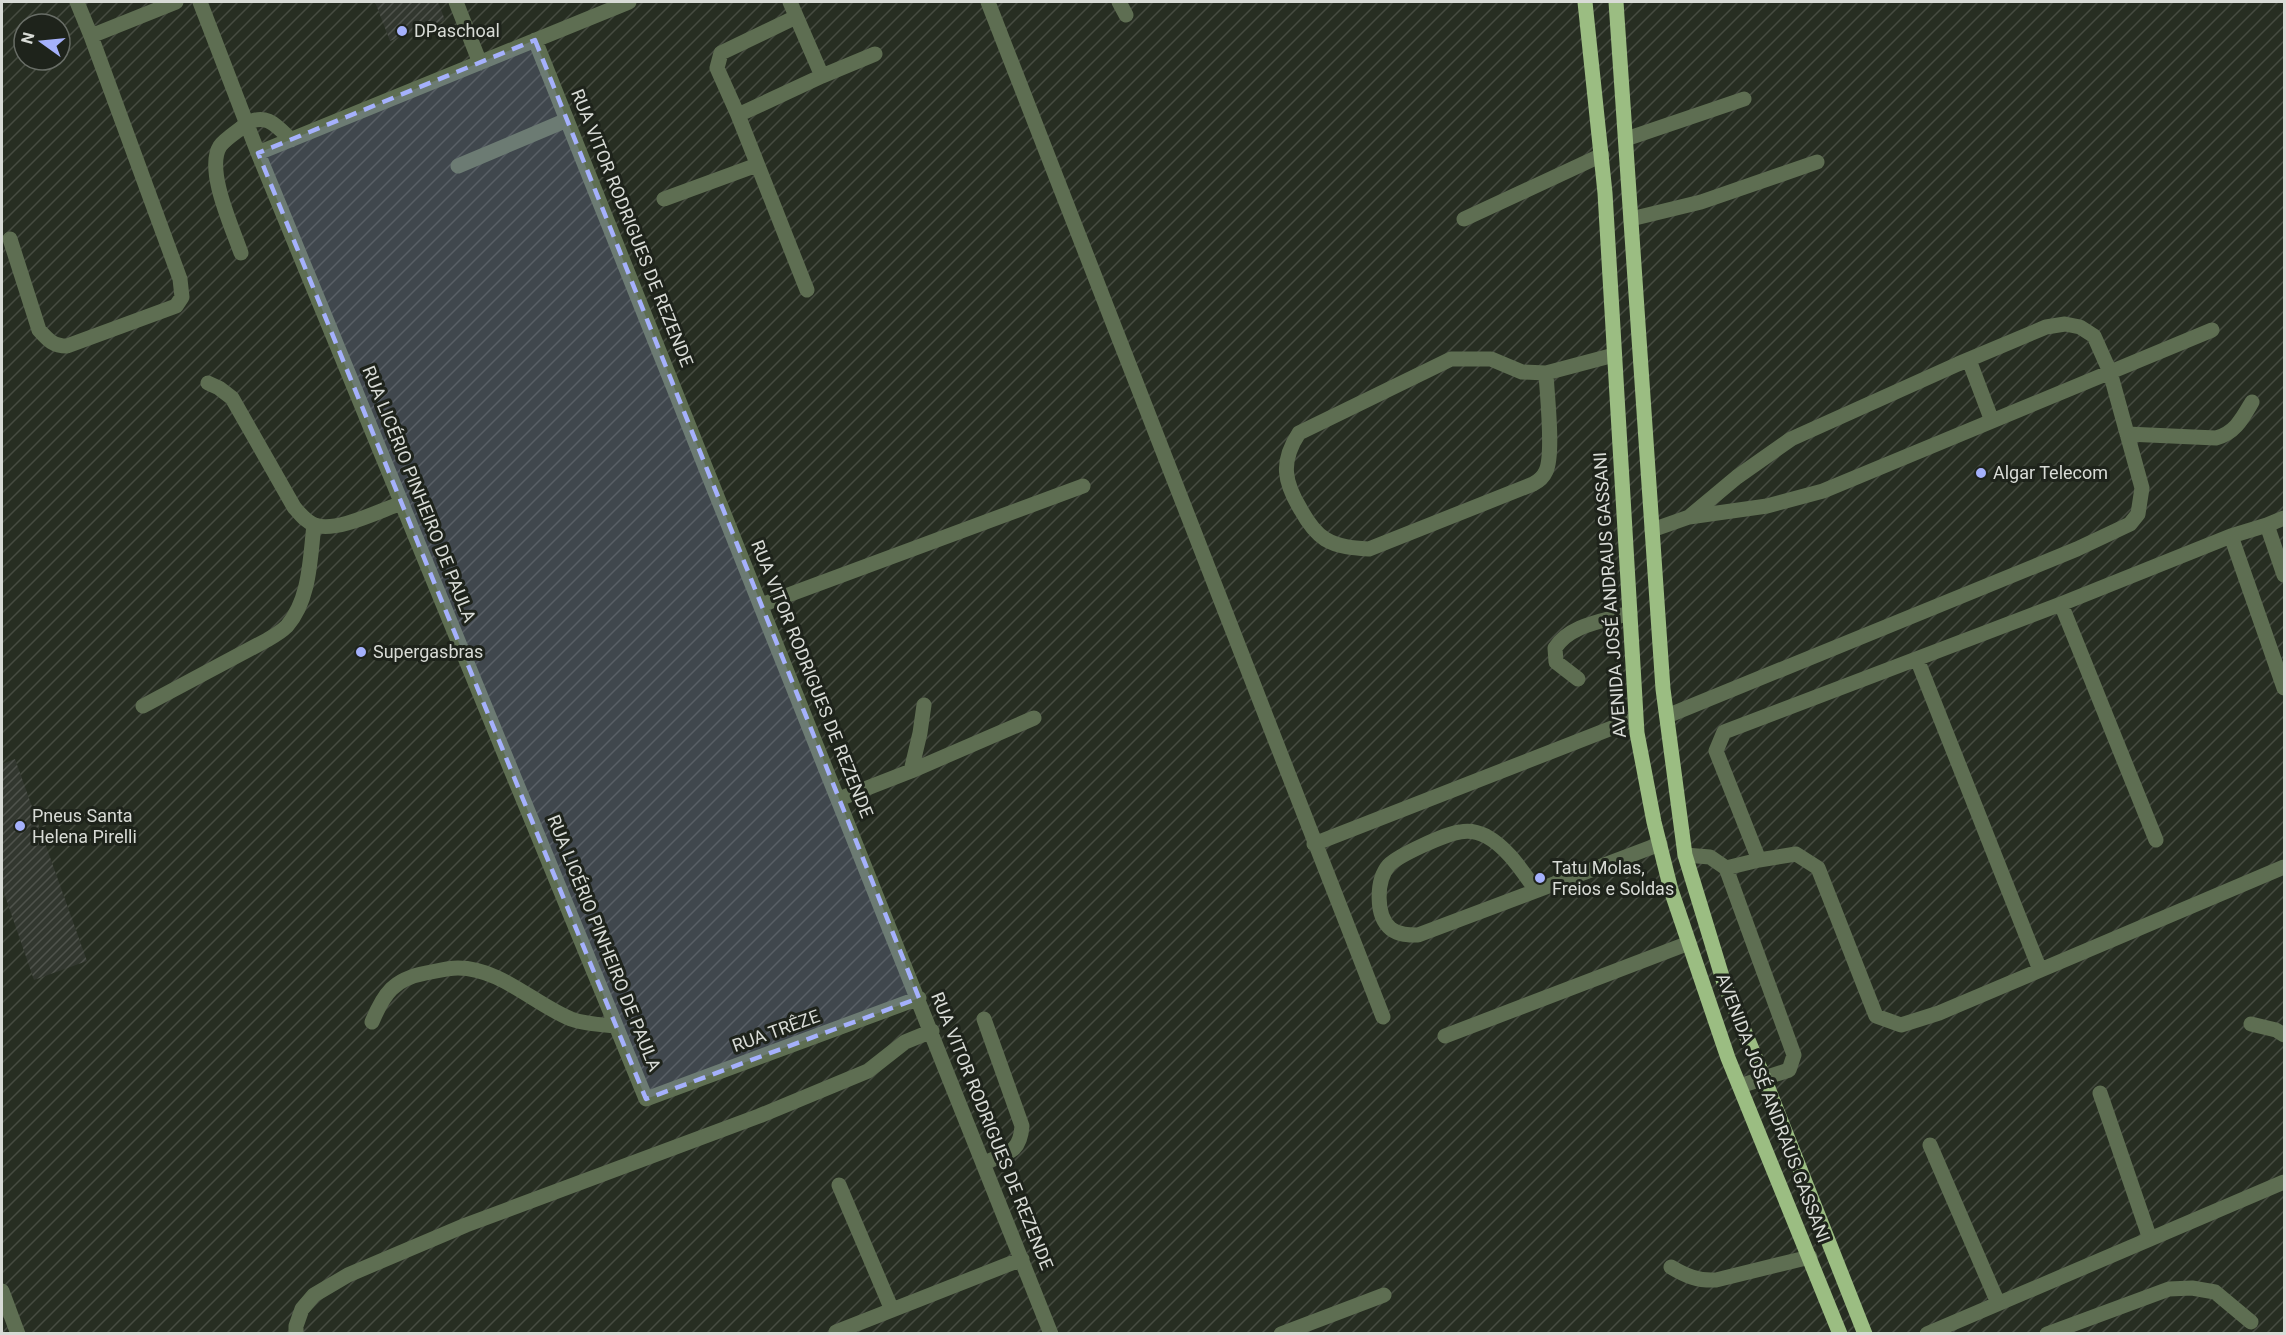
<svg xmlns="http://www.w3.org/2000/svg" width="2286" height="1335" viewBox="0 0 2286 1335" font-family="Roboto,sans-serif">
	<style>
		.industrial { fill: url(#industrial-furrows); fill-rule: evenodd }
		.building { fill: url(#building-hatch) }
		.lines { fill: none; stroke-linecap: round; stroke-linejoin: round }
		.minor { stroke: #5e6e52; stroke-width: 15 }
		.major { stroke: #9bbd82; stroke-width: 15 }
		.marked { fill: #a5b1fc; fill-opacity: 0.2; stroke: #a5b1fc; stroke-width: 4.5; stroke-dasharray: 12 8; stroke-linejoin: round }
		.poi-dot { fill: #a5b1fc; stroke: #1e231b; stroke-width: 2 }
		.labels { text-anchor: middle; stroke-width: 6; stroke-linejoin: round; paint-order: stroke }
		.poi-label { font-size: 18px; fill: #d8dbd6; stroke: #1e231b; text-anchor: start }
		.street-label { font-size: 18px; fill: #d8dbd6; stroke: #1e231b }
	</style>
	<defs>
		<pattern id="industrial-furrows" width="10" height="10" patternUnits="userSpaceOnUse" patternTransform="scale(1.5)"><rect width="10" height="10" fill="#272e22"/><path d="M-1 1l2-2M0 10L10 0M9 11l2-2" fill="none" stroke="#464c41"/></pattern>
		<pattern id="building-hatch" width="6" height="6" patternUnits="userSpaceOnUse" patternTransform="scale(1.5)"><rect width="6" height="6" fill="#32372f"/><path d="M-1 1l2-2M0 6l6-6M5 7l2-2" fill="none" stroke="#4f534c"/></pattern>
	</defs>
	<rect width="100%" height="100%" fill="#1e231b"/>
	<path class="industrial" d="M 2,2 L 2284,2 L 2284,1333 L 2,1334 ZM 24,24 L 60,24 L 60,60 L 24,60 Z"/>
	<path class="building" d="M 375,2 L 438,2 L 445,20 L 390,41 Z
		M 15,759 L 87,961 L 34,980 L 2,887 L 2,764 Z"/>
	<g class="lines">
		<path class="minor" d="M 77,2 L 91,36 L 176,2
			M 200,2 L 258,153 L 646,1099 L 919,998
			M 456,2 L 480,63
			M 790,2 L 822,76 L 738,115 L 807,290
			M 988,2 L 1383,1017
			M 1119,2 L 1126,15
			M 535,40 L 1051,1334
			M 822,76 L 875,54
			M 738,115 L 717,68 L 721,53 L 796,17
			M 1626,139 L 1744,99
			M 258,153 L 629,2
			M 458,166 L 567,120
			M 664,199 L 757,165
			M 1464,219 L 1602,155
			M 1631,219 L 1701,202 L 1817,162
			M 10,239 L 39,330 C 48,340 53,346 67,346 L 176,306 L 182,297 L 180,279 L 91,36
			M 241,253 C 233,229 205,170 220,146 C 225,139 238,131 245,125 C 265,111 277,126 291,140
			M 1969,360 L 1992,421
			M 1546,373 C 1547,395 1554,454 1546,471 C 1543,478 1539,481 1533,484 L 1369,549 C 1354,548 1338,547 1325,539 C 1314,532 1307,521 1301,510 C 1284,482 1280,462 1299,433 L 1451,359 L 1491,359 L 1522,372 L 1546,373 L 1614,355
			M 208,383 L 219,388 L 232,398 L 294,507 C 300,514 306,522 315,525 C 336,533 381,510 402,503
			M 2127,434 L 2216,438 C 2235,433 2242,419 2252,402
			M 2267,525 L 2284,518
			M 1652,530 L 1689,517 L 1767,506 L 1823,491 L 2212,330
			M 2231,536 L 2284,688
			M 2061,604 L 2156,840
			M 761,605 L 1083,486
			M 1917,659 L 2040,970
			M 1578,679 L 1556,662 L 1555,648 C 1570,624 1605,621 1630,613
			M 143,706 L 267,640 C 274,636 281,632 287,626 C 310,599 310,559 314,525
			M 1667,716 L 2077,549 L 2130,524 L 2138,514 L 2142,488 L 2110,372 L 2094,336 L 2080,327 L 2065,324 L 2046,327 L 1958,364 L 1791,439 L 1737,477 L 1689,517
			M 911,771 L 920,733 L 924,705
			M 839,799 L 911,771 L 1034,718
			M 1314,844 L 1635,719
			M 1685,855 L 1710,857 L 1726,868 L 1794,1055 L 1789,1070 L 1740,1086
			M 1759,860 L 1716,751 L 1724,732 L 2061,604 L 2231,536 L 2267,525 L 2284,575
			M 1726,868 L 1759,860 L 1796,854 L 1818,868 L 1876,1016 L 1901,1025 L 1939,1013 L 2284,867
			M 1536,890 C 1522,871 1508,848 1486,836 C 1478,832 1469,830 1460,832 C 1445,834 1399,855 1389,865 C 1376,880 1375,916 1391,929 C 1399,935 1409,935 1418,935 L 1660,844
			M 372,1022 C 384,993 394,979 426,973 C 437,971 447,968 458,968 C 500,968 534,1004 571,1019 C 585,1024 601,1025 616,1026
			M 2251,1024 L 2276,1030 L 2284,1035
			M 1445,1036 L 1689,943
			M 2100,1093 L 2150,1239
			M 1930,1145 L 1998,1303
			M 984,1163 C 1006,1153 1020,1154 1022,1126 L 984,1019
			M 839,1185 L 892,1310
			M 1671,1267 C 1686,1276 1698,1281 1716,1280 L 1810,1257
			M 2,1291 L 18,1334
			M 836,1332 L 1022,1259
			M 296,1334 L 296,1326 L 302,1309 L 314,1295 L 348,1275 L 466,1225 L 759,1116 L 868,1071 L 905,1042 L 932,1031
			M 1281,1334 L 1384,1295
			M 1927,1334 L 2284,1182
			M 2047,1334 L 2169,1289 L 2192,1288 L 2215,1292 L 2251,1322"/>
		<path class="major" d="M 1585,2 L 1605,193 L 1637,733 L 1654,822 L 1671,890 L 1728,1058 L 1840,1334
			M 1616,2 L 1663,689 L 1685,855 L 1724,983 L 1764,1078 L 1865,1334"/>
	</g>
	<path class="marked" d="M 535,40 L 919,998 L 646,1099 L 258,153 Z"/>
	<g class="poi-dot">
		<circle cx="402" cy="31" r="6"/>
		<circle cx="1981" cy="473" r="6"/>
		<circle cx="361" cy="652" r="6"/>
		<circle cx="20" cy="826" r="6"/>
		<circle cx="1540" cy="878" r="6"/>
	</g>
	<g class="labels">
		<g class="poi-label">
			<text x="414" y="37">DPaschoal</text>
			<text x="1993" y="479">Algar Telecom</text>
			<text x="373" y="658">Supergasbras</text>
			<text x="32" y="822">Pneus Santa<tspan x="32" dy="21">Helena Pirelli</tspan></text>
			<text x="1552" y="874">Tatu Molas,<tspan x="1552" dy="21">Freios e Soldas</tspan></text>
		</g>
		<g class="street-label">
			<text transform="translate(632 228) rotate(68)" y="6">RUA VITOR RODRIGUES DE REZENDE</text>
			<text transform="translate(419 494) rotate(68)" y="6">RUA LICÉRIO PINHEIRO DE PAULA</text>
			<text transform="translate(1610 595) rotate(-94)" y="6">AVENIDA JOSÉ ANDRAUS GASSANI</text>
			<text transform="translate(812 679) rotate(68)" y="6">RUA VITOR RODRIGUES DE REZENDE</text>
			<text transform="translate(604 943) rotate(68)" y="6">RUA LICÉRIO PINHEIRO DE PAULA</text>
			<text transform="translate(776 1031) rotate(-20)" y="6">RUA TRÊZE</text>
			<text transform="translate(1773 1108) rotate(69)" y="6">AVENIDA JOSÉ ANDRAUS GASSANI</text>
			<text transform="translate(992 1131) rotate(68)" y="6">RUA VITOR RODRIGUES DE REZENDE</text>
		</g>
	</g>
	<rect width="2286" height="1335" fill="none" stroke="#d8dbd6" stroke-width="6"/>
	<g transform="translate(42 42) rotate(285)"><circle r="28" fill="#1e231b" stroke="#686d66" stroke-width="1.5"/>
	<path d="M0-4.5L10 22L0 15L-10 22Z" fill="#a5b1fc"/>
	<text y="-9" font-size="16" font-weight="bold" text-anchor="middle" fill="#d8dbd6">N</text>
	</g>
</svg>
